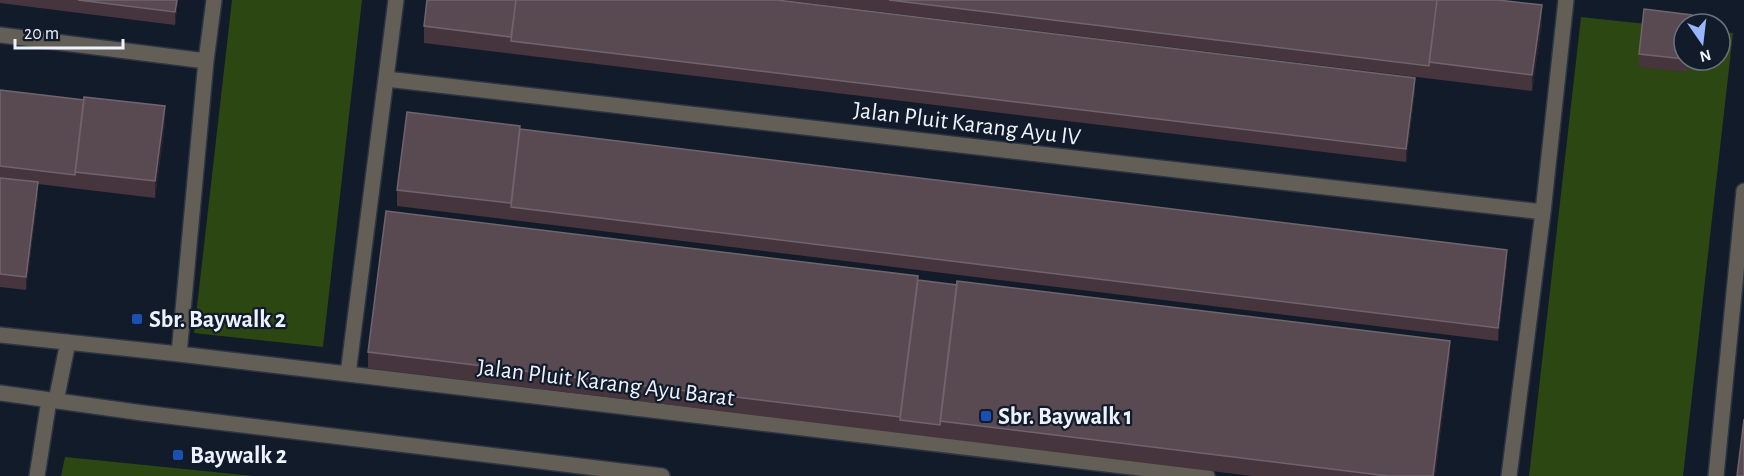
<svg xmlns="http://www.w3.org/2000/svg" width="1744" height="476" viewBox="0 0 1744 476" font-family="'Alegreya Sans',sans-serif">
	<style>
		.green { fill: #2c4711 }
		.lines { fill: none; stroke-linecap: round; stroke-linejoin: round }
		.minor-casing { stroke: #2c3543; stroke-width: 18 }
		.minor { stroke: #635f57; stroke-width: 15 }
		.wall { fill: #47353d }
		.shaded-wall { fill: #2b222c }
		.building { fill: #594a51; stroke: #70646c; stroke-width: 1.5 }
		.transit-dot { fill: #1a4fb4; stroke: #121b2a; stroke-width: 2 }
		.labels { text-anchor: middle; stroke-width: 4.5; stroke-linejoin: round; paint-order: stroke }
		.street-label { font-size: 24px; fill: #edf3fe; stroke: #121b2a }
		.poi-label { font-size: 24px; font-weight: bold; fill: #edf3fe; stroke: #121b2a; text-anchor: start }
	</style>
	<rect width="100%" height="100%" fill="#121b2a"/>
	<path class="green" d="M 232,0 L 362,0 L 323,347 L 194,333 Z
		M 1581,17 L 1684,28 L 1684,60 L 1720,60 L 1720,32 L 1733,33 L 1683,476 L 1529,476 Z
		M 65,457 L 254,476 L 61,476 Z"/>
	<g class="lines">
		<g class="minor-casing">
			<path id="minor" d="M 0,35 L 206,61
				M 386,79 L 1543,212
				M 0,335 L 179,354 L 1207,476
				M 179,354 L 206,61 L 214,0
				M 348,374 L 396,0
				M 0,393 L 143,413 L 662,476
				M 56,401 L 68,342
				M 37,476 L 49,400
				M 1509,476 L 1543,212 L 1566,0
				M 1716,476 L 1744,191"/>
		</g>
		<use href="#minor" class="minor"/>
	</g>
	<path class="wall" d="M 0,0 L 178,0 L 175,25 L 0,3 Z
		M 783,0 L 1498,0 L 1542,22 L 1532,91 Z
		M 1644,9 L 1692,15 L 1692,24 L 1684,24 L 1684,60 L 1688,60 L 1687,72 L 1639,67 L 1639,54 Z
		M 424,26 L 1415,91 L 1406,162 L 424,43 Z
		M 0,90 L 165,123 L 155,198 L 38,184 L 38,195 L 26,290 L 0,287 Z
		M 520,129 L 1507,263 L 1498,341 L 397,206 L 397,190 Z
		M 918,280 L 1450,357 L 1435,476 L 1252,476 L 368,368 L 368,352 Z"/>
	<path class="shaded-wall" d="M 177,0 L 178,0 L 175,25 L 175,12 Z
		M 1542,5 L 1542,22 L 1532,91 L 1532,75 Z
		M 1415,78 L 1415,91 L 1406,162 L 1406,149 Z
		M 165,106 L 165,123 L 155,198 L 155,181 Z
		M 38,182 L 38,195 L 26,290 L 26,277 Z
		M 1507,250 L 1507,263 L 1498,341 L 1498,328 Z
		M 1450,341 L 1450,357 L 1435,476 L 1433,476 Z"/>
	<path class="building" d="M 78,0 L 177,0 L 175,12 Z
		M 427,0 L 516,0 L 511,37 L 424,26 Z
		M 516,0 L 777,0 L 1415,78 L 1406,149 L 511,41 Z
		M 889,0 L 1437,0 L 1429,66 Z
		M 1437,0 L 1498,0 L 1542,5 L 1532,75 L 1429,62 Z
		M 1644,9 L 1692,15 L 1690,24 L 1684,24 L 1684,59 L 1639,54 Z
		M 0,90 L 84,100 L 75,175 L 0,166 Z
		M 84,97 L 165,106 L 155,181 L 75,172 Z
		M 407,112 L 520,126 L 511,203 L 397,190 Z
		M 520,129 L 1507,250 L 1498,328 L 511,207 Z
		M 0,178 L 38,182 L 26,277 L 0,274 Z
		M 386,211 L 918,276 L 900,417 L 368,352 Z
		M 918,280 L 957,285 L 940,425 L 900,420 Z
		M 957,281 L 1450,341 L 1433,476 L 1388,476 L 940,421 Z
		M 1744,419 L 1744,476 L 1737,476 Z"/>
	<g class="transit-dot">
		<rect x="131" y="313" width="12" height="12" rx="3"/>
		<rect x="980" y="410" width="12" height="12" rx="3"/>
		<rect x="172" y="449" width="12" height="12" rx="3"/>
	</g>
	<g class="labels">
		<g class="street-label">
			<text transform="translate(967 123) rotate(7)" y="8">Jalan Pluit Karang Ayu IV</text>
			<text transform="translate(606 382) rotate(7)" y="8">Jalan Pluit Karang Ayu Barat</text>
		</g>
		<g class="poi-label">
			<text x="149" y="327">Sbr. Baywalk 2</text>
			<text x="998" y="424">Sbr. Baywalk 1</text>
			<text x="190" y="463">Baywalk 2</text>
		</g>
	</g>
	<g transform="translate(1702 42) rotate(166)"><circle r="28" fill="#121b2a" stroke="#6a717f" stroke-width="1.5"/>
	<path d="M0-4.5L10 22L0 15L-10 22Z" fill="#98b6fd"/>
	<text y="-9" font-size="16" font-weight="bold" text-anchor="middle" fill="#edf3fe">N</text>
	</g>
	<path d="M15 39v9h108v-9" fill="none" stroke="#edf3fe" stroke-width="3"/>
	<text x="24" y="39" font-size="18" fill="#edf3fe" stroke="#121b2a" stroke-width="4.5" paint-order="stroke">20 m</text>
</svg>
